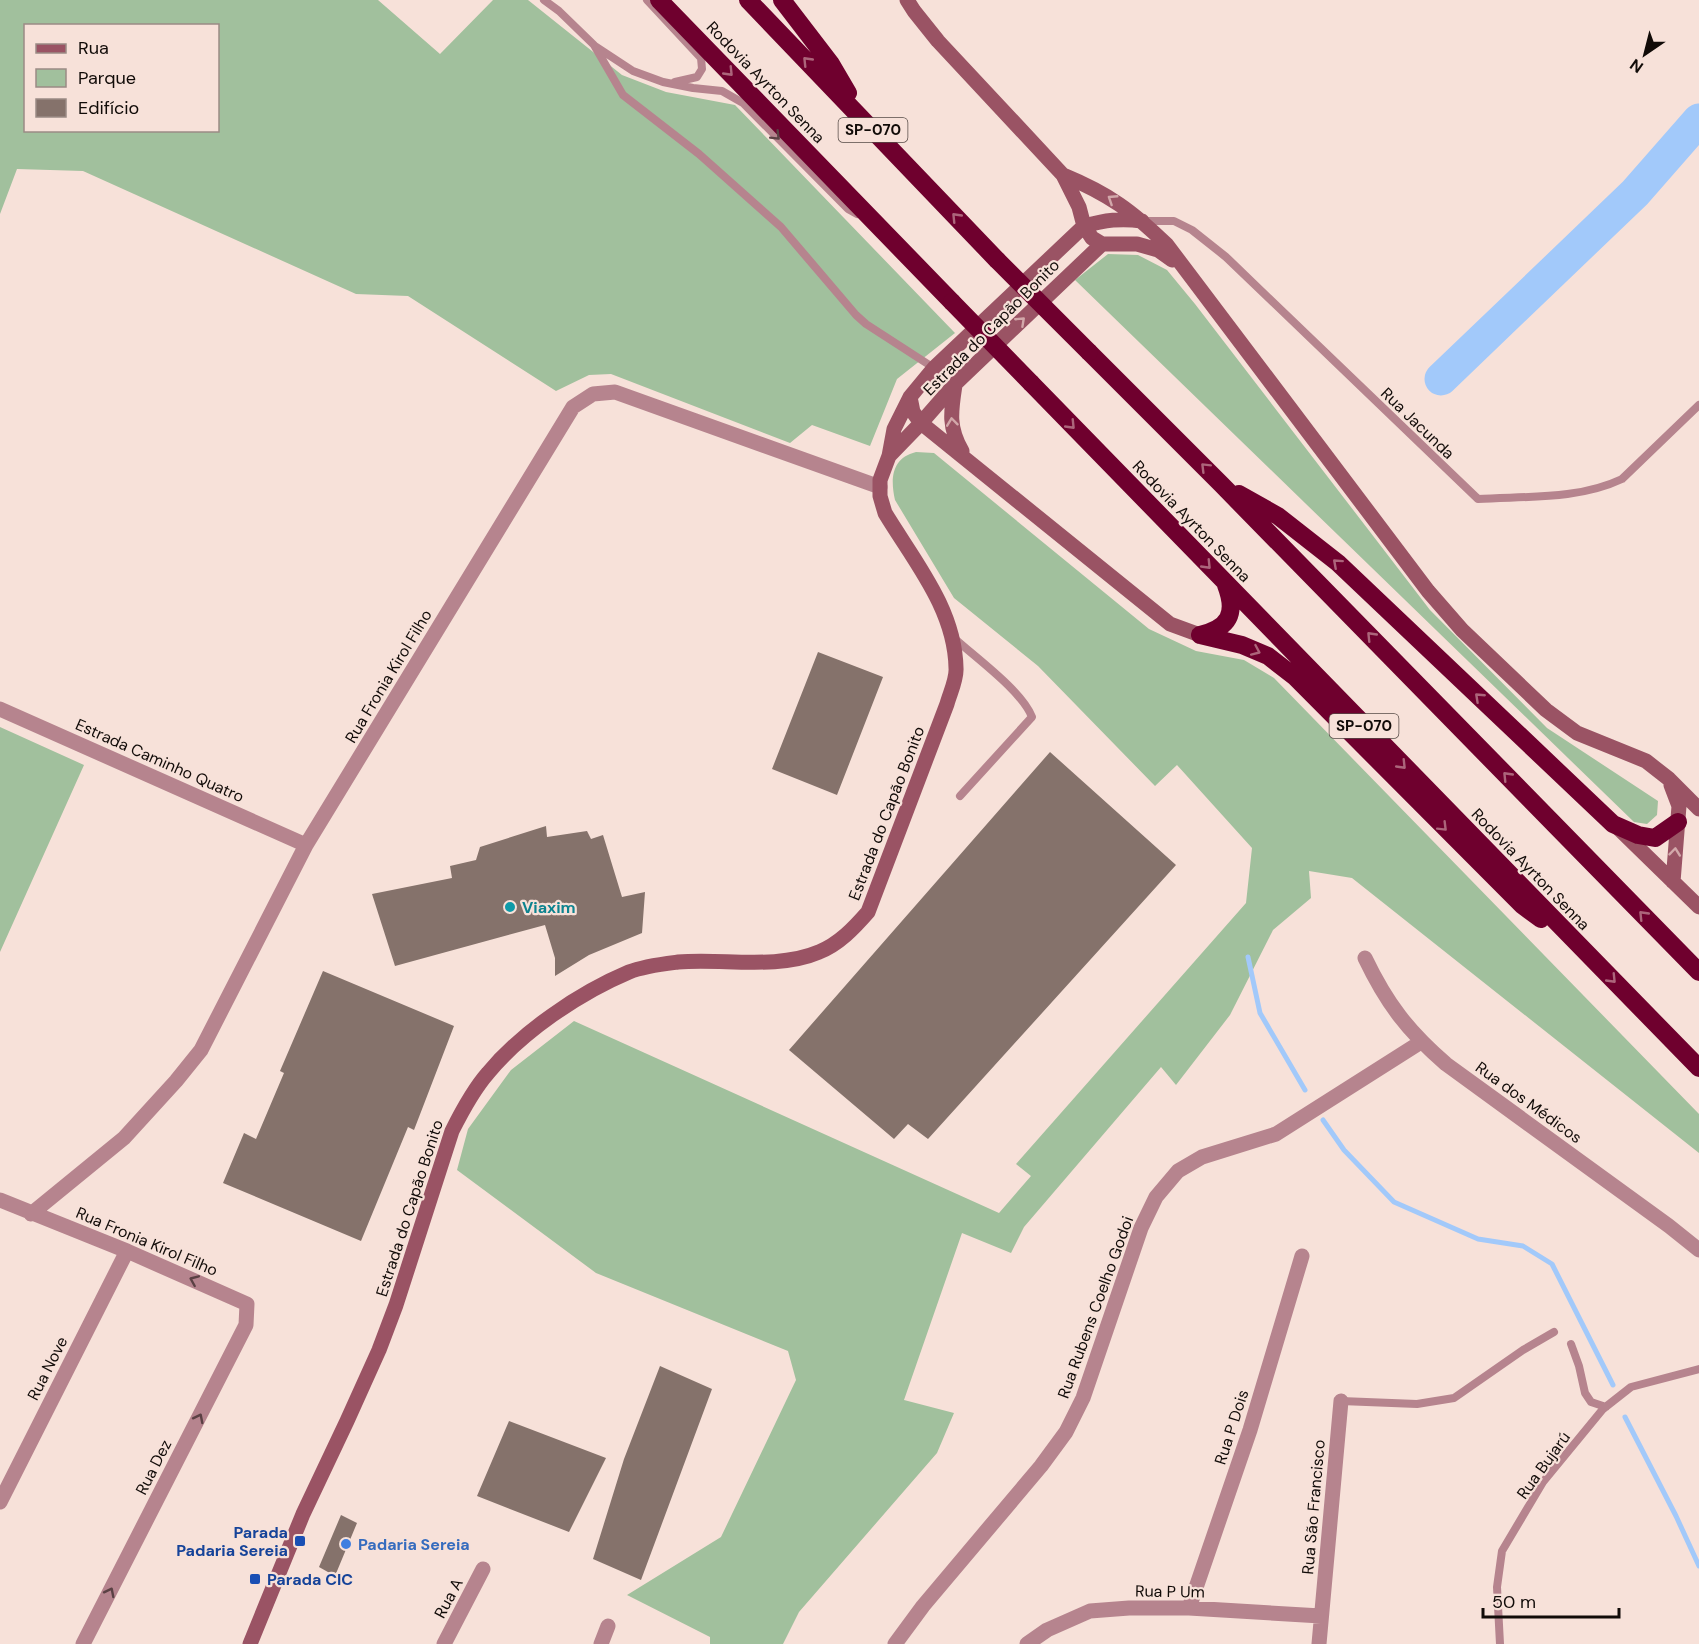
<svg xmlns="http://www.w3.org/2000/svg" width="1699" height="1644" viewBox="0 0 1699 1644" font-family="'DM Sans',sans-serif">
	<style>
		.green { fill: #a1c09d; fill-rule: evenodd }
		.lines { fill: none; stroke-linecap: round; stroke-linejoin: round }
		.stream { stroke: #a2c9fa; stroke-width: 5 }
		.river { stroke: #a2c9fa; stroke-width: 33 }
		.building { fill: #85726b }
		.lane { stroke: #b6848e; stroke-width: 8 }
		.street { stroke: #b6848e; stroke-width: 15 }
		.secondary { stroke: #9a5364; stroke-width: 15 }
		.highway { stroke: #6f002e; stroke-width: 18 }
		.highway-bridge { stroke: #6f002e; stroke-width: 18 }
		.oneway { stroke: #ac657b }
		.oneway2 { stroke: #5b4144 }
		.oneway3 { stroke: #d2a8aa }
		.culture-dot { fill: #0f9aa8; stroke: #f7e1d9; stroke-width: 2 }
		.transit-dot { fill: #1a4fb4; stroke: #f7e1d9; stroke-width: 2 }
		.shop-dot { fill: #3f7fe0; stroke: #f7e1d9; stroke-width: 2 }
		.labels { text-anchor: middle; stroke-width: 4.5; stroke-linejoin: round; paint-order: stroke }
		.shield { fill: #f7e1d9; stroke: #564b47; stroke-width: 1.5 }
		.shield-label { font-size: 15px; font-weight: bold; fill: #110b08 }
		.street-label { font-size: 16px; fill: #110b08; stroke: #f7e1d9 }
		.culture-label { font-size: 16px; font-weight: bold; fill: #0d838f; stroke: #f7e1d9; text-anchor: start }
		.transit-label { font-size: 16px; font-weight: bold; fill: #164399; stroke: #f7e1d9; text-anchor: end }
		.shop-label { font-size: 16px; font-weight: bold; fill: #366cbe; stroke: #f7e1d9; text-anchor: start }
	</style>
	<rect width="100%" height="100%" fill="#f7e1d9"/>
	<path class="green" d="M 0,0 L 378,0 L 440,54 L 493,0 L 528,0 L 622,75 L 666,92 L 735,105 L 955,333 L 897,379 L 870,446 L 812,425 L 790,443 L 611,374 L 589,375 L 556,391 L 408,296 L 356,294 L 83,171 L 17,169 L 0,214 ZM 26,26 L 218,26 L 218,130 L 26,130 Z
		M 1108,254 L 1138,255 L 1167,270 L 1195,304 L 1430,610 L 1547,728 L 1658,801 L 1657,815 L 1647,824 L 1634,822 L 1075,280 Z
		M 916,452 L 934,453 L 1149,629 L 1196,651 L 1244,660 L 1274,678 L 1699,1114 L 1699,1153 L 1352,878 L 1309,871 L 1311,898 L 1273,930 L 1230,1015 L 1176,1085 L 1161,1067 L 1024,1227 L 1011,1253 L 962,1233 L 904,1400 L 954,1413 L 937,1453 L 799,1612 L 783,1644 L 710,1644 L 710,1637 L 627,1595 L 721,1537 L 796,1380 L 788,1351 L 596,1273 L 457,1170 L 468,1129 L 511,1070 L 574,1021 L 999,1213 L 1031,1176 L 1016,1164 L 1246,903 L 1252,848 L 1177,765 L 1155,786 L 1038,666 L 954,598 L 895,500 C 890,478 892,458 916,452 Z
		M 0,727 L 84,765 L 0,952 Z"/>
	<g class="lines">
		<path class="stream" d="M 1248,957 L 1260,1013 L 1305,1090
			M 1323,1120 L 1344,1150 L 1394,1202 L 1478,1239 L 1523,1246 L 1552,1264 L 1613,1385
			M 1625,1417 L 1676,1516 L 1699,1566"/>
		<path class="river" d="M 1441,379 L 1635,193 L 1699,120"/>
	</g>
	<path class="building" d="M 818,652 L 883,677 L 837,795 L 772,769 Z
		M 1050,752 L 1176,865 L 928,1139 L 908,1124 L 894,1139 L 789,1050 Z
		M 546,826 L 547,837 L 587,831 L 591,839 L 603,835 L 622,897 L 645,892 L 642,933 L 589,955 L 555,976 L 555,958 L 545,925 L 395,966 L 372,894 L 452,878 L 450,866 L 476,860 L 480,847 Z
		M 323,971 L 454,1026 L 414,1130 L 408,1127 L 361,1241 L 223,1183 L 244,1133 L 256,1139 L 284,1073 L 280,1071 Z
		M 660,1366 L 712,1389 L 641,1580 L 593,1559 L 624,1459 Z
		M 509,1421 L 606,1458 L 569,1532 L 477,1496 Z
		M 341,1515 L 357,1523 L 335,1576 L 319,1567 Z"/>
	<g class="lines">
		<path class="lane" d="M 544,0 L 559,11 L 594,45 L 623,95 L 699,154 L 781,227 L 856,315 L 866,324 L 934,368
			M 647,0 L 701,58 L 702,69 L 697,77 L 675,82
			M 595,46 L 633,71 L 663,82 L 693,88 L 722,91 L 743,103 L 848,209 L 857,214
			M 1143,221 L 1174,221 L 1192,230 L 1226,257 L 1478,499 C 1525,496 1578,500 1622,479 L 1699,405
			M 954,638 C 976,658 1022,691 1032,717 L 960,796
			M 1571,1344 L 1579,1366 L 1585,1393 L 1591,1402 L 1606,1407
			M 1341,1401 L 1417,1404 L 1454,1398 L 1523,1350 L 1554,1332
			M 1500,1644 L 1497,1587 L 1502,1551 L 1543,1482 L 1603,1409 L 1631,1387 L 1699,1369"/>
		<path class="street" d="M 0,709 L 306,845
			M 1365,958 C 1387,1004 1408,1031 1446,1064 L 1669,1226 L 1699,1250
			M 0,1200 L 127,1251 L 247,1304 L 246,1325 L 83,1644
			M 31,1214 L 124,1138 L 176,1081 L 201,1050 L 306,845 L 573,407 L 593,394 L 615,392 L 880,487
			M 0,1502 L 127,1251
			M 1189,1608 L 1250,1430 L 1302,1256
			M 444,1644 L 483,1569
			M 601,1644 L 608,1626
			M 895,1644 L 923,1606 L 1041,1466 L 1066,1432 L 1083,1398 L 1141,1228 L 1156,1197 L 1178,1171 L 1202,1157 L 1276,1134 L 1421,1042
			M 1027,1644 L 1047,1630 L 1090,1611 L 1129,1608 L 1189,1608 L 1321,1616
			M 1319,1644 L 1341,1401"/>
		<path class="secondary" d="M 907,0 L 914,11 L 938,41 L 1063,175 L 1079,207 L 1084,226 L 1092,238 L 1102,244 L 1137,244 L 1158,250 L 1172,260
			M 1063,175 C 1109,194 1132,211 1167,245 L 1428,591 L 1462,630 L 1546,710 L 1577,733 L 1646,761 L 1669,779 L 1699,809
			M 955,385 C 951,411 948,427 962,451
			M 910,397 L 913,412 L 921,423 L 1170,624 L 1200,635
			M 889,456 L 921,423 L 956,383 L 1102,244
			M 1671,785 L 1679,806 L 1673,882
			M 1617,827 L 1699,907
			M 250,1644 L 303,1514 L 347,1421 L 379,1350 L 396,1305 L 452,1131 C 462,1111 473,1090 488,1073 C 522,1032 579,993 629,972 C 644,966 662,964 678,962 C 722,958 777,970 819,952 C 839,944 854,928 868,912 L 947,704 C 950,693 957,679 956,668 C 955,609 914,561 885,513 L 880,496 L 880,480 L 889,456 L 894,429 L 910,397 L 934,368 L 1084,226 C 1105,220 1121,218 1142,221"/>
		<path class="highway" d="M 659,0 L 952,302
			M 748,0 L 997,260
			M 782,0 L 831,64 L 848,93
			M 1089,352 L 1222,485 L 1699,972
			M 1031,383 L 1699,1068
			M 1239,494 L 1278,516 L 1338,563 L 1613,824 L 1638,835 L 1655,838 L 1678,822
			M 1200,635 L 1242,645 L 1268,656 L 1295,677 L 1522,905 L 1541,919
			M 1200,635 C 1229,628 1237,614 1226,585"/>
		<path class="highway-bridge" d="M 997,260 L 1089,352
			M 952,302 L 1031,383"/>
	</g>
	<defs><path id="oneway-chevron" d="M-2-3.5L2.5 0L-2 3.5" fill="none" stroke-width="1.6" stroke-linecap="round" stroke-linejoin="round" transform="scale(1.5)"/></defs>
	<g class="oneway">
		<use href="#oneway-chevron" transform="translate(807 61) rotate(-134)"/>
		<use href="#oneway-chevron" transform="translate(729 72) rotate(46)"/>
		<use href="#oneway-chevron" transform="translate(956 217) rotate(-134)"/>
		<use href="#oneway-chevron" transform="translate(1071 425) rotate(46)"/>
		<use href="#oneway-chevron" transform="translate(1205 467) rotate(-135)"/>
		<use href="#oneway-chevron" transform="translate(1337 563) rotate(-138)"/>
		<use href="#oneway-chevron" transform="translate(1207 565) rotate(46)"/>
		<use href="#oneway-chevron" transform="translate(1371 636) rotate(-134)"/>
		<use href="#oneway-chevron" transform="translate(1256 651) rotate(24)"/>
		<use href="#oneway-chevron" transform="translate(1479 697) rotate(-137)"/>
		<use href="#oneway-chevron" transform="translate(1402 765) rotate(46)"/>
		<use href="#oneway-chevron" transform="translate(1507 776) rotate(-134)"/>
		<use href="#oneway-chevron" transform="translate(1443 827) rotate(45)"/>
		<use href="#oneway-chevron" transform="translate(1643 915) rotate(-134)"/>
		<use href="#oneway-chevron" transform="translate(1612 979) rotate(46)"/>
	</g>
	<g class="oneway2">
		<use href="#oneway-chevron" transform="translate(776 136) rotate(45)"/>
		<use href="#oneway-chevron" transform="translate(194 1280) rotate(-157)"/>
		<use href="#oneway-chevron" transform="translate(199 1418) rotate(-63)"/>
		<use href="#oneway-chevron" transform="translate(110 1592) rotate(-63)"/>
	</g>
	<g class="oneway3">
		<use href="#oneway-chevron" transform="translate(1112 199) rotate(-147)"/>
		<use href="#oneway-chevron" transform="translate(1021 321) rotate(-43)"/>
		<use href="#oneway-chevron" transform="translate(952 422) rotate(-97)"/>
		<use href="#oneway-chevron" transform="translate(1675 852) rotate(-84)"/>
	</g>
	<circle class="culture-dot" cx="510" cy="907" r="6"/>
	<g class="transit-dot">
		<rect x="294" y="1535" width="12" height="12" rx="3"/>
		<rect x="249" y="1573" width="12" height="12" rx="3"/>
	</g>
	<circle class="shop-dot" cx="346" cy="1544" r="6"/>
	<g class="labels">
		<g class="shield">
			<rect x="838.5" y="118" width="69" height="24" rx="4.5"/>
			<rect x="1329.5" y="714" width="69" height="24" rx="4.5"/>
		</g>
		<g class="shield-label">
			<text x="873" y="135">SP-070</text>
			<text x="1364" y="731">SP-070</text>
		</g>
		<g class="street-label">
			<text transform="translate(766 82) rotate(46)" y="6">Rodovia Ayrton Senna</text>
			<text transform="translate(991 327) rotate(-45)" y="6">Estrada do Capão Bonito</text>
			<text transform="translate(1418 423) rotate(44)" y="6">Rua Jacunda</text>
			<text transform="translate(1192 521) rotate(46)" y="6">Rodovia Ayrton Senna</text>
			<text transform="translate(388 676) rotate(-59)" y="6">Rua Fronia Kirol Filho</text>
			<text transform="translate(160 760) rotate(24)" y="6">Estrada Caminho Quatro</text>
			<text transform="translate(886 813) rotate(-69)" y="6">Estrada do Capão Bonito</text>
			<text transform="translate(1531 869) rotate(46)" y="6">Rodovia Ayrton Senna</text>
			<text transform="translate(1529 1102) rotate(36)" y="6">Rua dos Médicos</text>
			<text transform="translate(409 1208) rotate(-72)" y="6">Estrada do Capão Bonito</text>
			<text transform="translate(147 1241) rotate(23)" y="6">Rua Fronia Kirol Filho</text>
			<text transform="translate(1095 1307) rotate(-70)" y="6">Rua Rubens Coelho Godoi</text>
			<text transform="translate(47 1368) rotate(-63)" y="6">Rua Nove</text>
			<text transform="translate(1231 1427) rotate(-72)" y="6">Rua P Dois</text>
			<text transform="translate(1543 1465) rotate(-54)" y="6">Rua Bujarú</text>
			<text transform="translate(153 1467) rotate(-63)" y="6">Rua Dez</text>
			<text transform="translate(1313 1507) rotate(-85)" y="6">Rua São Francisco</text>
			<text transform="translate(1170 1591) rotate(1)" y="6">Rua P Um</text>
			<text transform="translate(448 1598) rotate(-62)" y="6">Rua A</text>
		</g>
		<g class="culture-label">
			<text x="522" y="913">Viaxim</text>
		</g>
		<g class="transit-label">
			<text x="288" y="1538">Parada<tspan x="288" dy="18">Padaria Sereia</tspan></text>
			<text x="267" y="1585" text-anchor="start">Parada CIC</text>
		</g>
		<g class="shop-label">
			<text x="358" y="1550">Padaria Sereia</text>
		</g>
	</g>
	<rect x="24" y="24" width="195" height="108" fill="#f7e1d9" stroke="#9b8b85" stroke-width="1.5"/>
	<rect x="36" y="44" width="30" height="9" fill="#9a5364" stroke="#9b8b85" stroke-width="1.5"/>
	<text x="78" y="54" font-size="18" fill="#110b08">Rua</text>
	<rect x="36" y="69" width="30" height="18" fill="#a1c09d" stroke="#9b8b85" stroke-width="1.5"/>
	<text x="78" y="84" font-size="18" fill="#110b08">Parque</text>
	<rect x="36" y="99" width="30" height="18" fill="#85726b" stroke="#9b8b85" stroke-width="1.5"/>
	<text x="78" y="114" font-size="18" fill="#110b08">Edifício</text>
	<g transform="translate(1645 54) rotate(215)" stroke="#f7e1d9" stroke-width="4.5" paint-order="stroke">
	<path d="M0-4.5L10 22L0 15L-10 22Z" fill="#110b08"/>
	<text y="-9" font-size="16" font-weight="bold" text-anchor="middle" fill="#110b08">N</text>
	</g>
	<path d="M1483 1608v9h136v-9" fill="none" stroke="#110b08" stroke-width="3"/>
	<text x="1492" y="1608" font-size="18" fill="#110b08" stroke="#f7e1d9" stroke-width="4.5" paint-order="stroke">50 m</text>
</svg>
